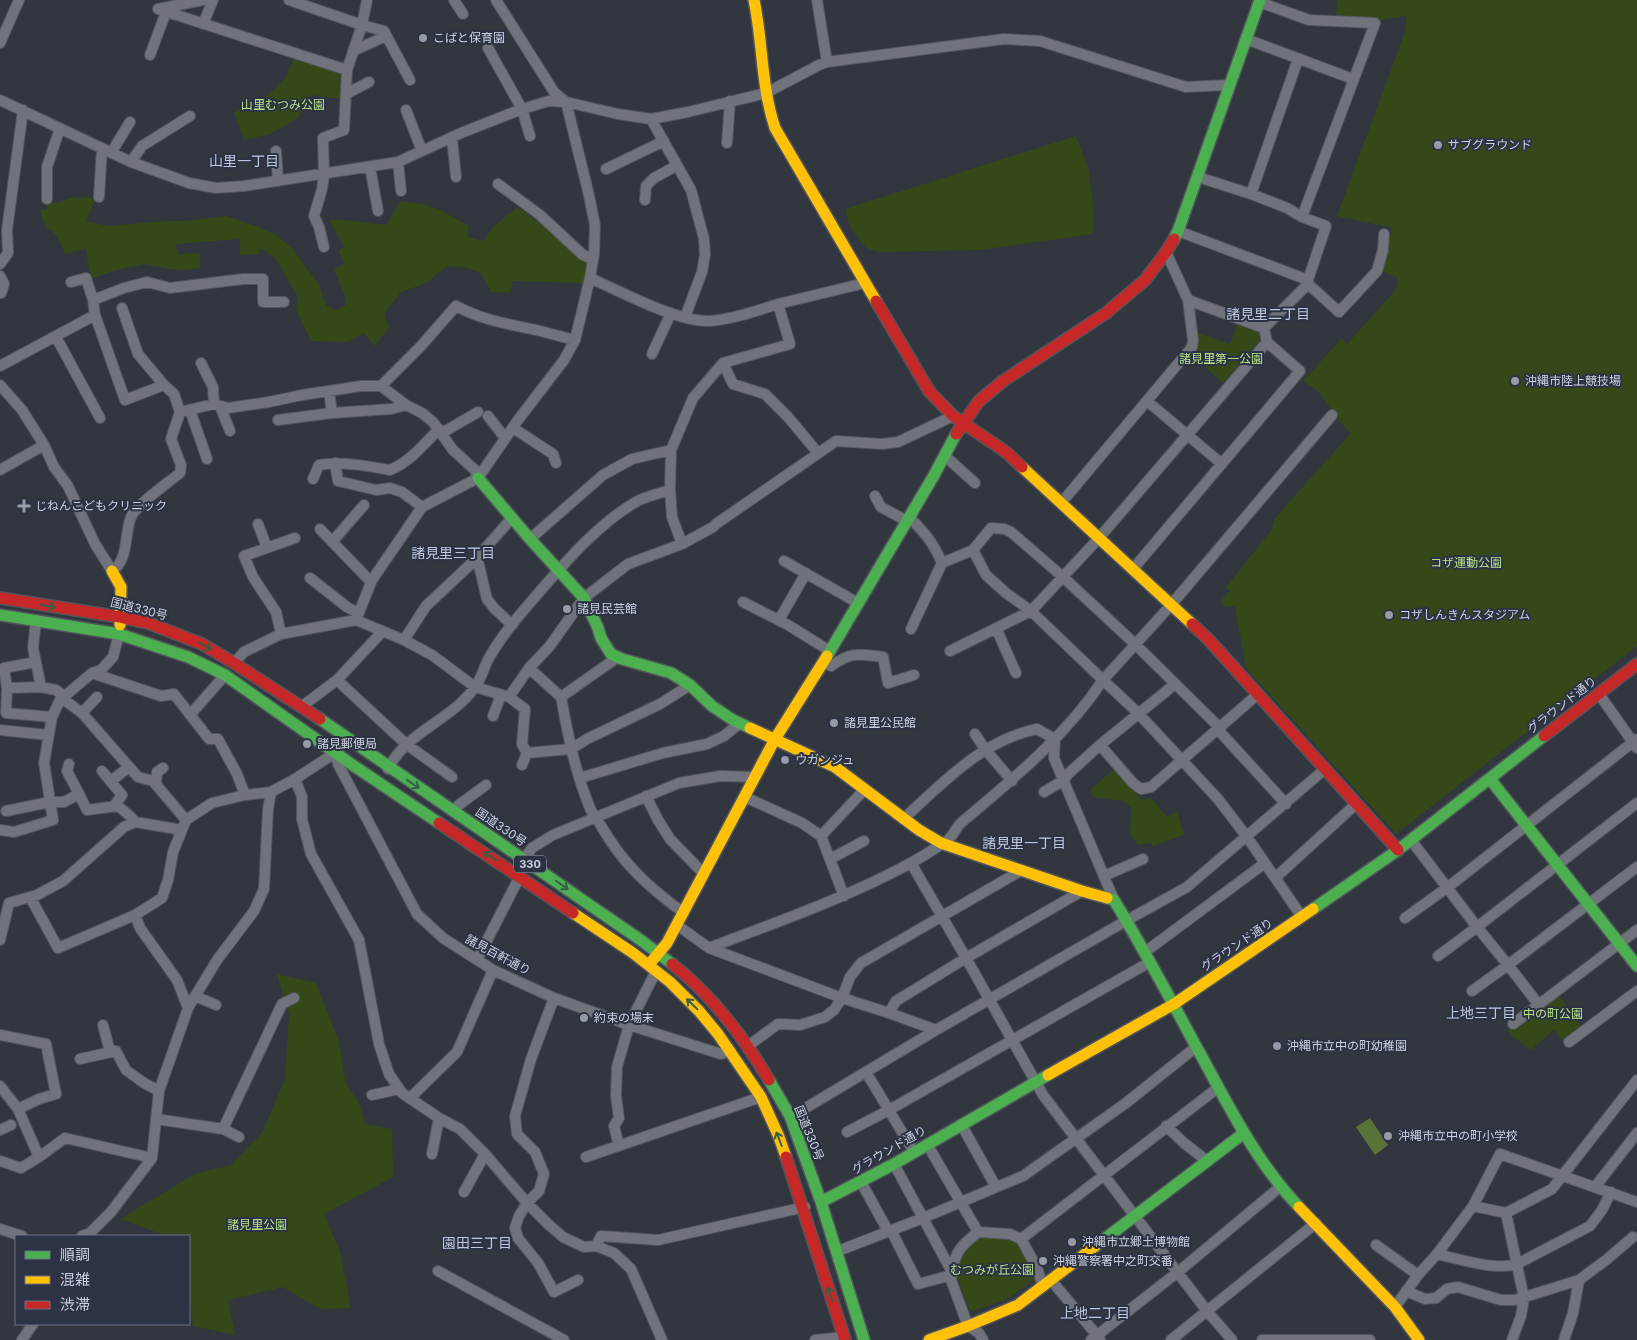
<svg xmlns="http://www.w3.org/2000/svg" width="1637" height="1340" viewBox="0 0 1637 1340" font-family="Inter,'Noto Sans JP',sans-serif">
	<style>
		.green { fill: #354918 }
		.water { fill: #587238 }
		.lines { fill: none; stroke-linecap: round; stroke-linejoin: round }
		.street-casing { stroke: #51555d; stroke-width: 12 }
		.fast-casing { stroke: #51555d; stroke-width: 14 }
		.slow-casing { stroke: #51555d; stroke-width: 14 }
		.jam-casing { stroke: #51555d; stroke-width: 14 }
		.street { stroke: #70737b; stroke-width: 10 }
		.fast { stroke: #4caf50; stroke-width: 11 }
		.slow { stroke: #ffc107; stroke-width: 11 }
		.jam { stroke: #c62828; stroke-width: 11 }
		.oneway { stroke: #375e49 }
		.poi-dot { fill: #969ba6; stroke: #2c3345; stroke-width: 2 }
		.labels { text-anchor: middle; stroke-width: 4; stroke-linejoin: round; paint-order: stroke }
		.shield { fill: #2c3345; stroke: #9ca2af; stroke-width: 1 }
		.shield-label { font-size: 11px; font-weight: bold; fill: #ccd1dd }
		.poi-label { font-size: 12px; fill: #ccd1dd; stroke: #2c3345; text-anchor: start }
		.park-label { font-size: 12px; fill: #b8e285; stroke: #2c3345 }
		.street-label { font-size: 12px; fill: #ccd1dd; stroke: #2c3345 }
		.neighbourhood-label { font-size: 14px; fill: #bec8df; stroke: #2c3345 }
	</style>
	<rect width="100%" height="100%" fill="#32363f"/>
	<path class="green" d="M 1337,0 L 1637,0 L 1637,646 L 1396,834 L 1246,668 L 1235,607 L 1223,606 L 1221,600 L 1230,591 L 1226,587 L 1272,529 L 1275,518 L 1351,433 L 1340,422 L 1318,391 L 1303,381 L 1342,338 L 1347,344 L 1395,291 L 1398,278 L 1382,271 L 1392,228 L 1337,216 L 1406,29 L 1406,16 L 1374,21 L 1336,18 Z
		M 294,59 L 341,69 L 340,99 L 312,95 L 305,103 L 298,118 L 270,134 L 244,140 L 234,113 L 267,96 L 285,78 Z
		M 1076,136 L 1088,167 L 1093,202 L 1093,234 L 980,250 L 879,252 L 866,248 L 850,227 L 845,209 Z
		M 73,197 L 96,198 L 86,221 L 107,226 L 166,221 L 185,221 L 226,216 L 256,226 L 275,234 L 292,248 L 319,285 L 326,305 L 335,310 L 345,306 L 346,298 L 334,270 L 344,264 L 339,251 L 344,246 L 329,220 L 344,220 L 386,225 L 400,201 L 427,205 L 440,210 L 469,226 L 467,237 L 483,241 L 494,226 L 517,207 C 527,215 539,222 550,230 C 566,244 571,259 593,263 L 588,287 L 578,283 L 513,281 L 510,293 L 491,292 L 481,273 L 467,268 L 447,266 L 426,283 L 401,292 L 384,314 L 389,327 L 375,346 L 364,333 L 348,342 L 311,341 L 296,310 L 298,297 L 275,258 L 260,248 L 259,254 L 240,255 L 240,239 L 175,244 L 178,254 L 200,253 L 200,268 L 184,270 L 168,269 L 144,264 L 117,270 L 90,279 L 86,248 L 65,254 C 60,241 57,233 45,226 L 40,210 L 47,210 L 46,202 L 57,203 Z
		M 1238,323 L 1258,330 L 1259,341 L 1223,383 L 1191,355 L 1198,346 L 1198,333 L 1230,344 Z
		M 1113,770 L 1142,800 L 1151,798 L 1167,817 L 1177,811 L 1184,835 L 1153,846 L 1151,843 L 1138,845 L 1130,834 L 1131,808 L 1123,801 L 1092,797 L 1091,789 Z
		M 277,974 L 316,983 L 339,1042 L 346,1084 L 359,1103 L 365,1124 L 392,1129 L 393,1177 L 324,1214 L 340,1252 L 351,1308 L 320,1309 L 283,1287 L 228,1300 L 235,1335 L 193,1326 L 189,1296 L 189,1236 L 167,1236 L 120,1219 L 195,1174 L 231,1165 L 262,1133 L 285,1079 L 289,1015 Z
		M 1556,992 L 1584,1030 L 1566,1044 L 1554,1030 L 1531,1050 L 1513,1037 L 1507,1029 Z
		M 988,1236 C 1024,1239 1023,1248 1035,1279 L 1007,1299 L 970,1312 L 955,1271 C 963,1250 965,1242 988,1236 Z"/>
	<path class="water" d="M 1370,1118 L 1388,1145 L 1375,1155 L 1356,1127 Z"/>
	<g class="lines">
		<g class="street-casing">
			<path id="street" d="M 203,0 L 158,9 L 347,70
				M 289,0 L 362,25 L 384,31 L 410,80
				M 454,0 L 463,14
				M 817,0 L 827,62
				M 1259,2 L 1309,20 L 1375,23 L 1302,217
				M 203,24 L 213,0
				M 1246,39 L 1353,79
				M 0,43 L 19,0
				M 488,48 L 522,109 L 530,136
				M 353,51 L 386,36
				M 150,55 L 166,12
				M 346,94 L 369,82
				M 0,100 L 131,162 L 189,183 L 216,188 L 244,186 L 398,162 L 461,133 L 522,109 L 549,101 L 566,102 L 618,114 L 651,119 L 688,112 L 766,93 L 819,65 L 827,62 L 1004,39 L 1040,41 L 1186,87 L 1229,85
				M 406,110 L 422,151
				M 651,119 L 691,190 L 704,239 L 705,255 L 702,272 L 685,317
				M 452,138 L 456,177
				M 727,143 L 730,101
				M 276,151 L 278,181
				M 111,153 L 130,122
				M 131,162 L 142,146 L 190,116
				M 398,162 L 401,191
				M 370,167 L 378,211
				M 606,169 L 664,141
				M 1198,177 L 1251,194 L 1287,208 L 1302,217 L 1326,226 L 1306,286 L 1264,328
				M 498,184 L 540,215 L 583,255 L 593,259
				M 1251,194 L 1298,59
				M 99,197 L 102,148
				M 47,199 L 47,167 L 60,128
				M 645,200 L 646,186 L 654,178 L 676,166
				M 1178,231 L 1308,280
				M 324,247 L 319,227 L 314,216 L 322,189 L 324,175 L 323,138 L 344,130 L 347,70 L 362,25 L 367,0
				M 0,264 L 8,253 L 7,230 L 23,110
				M 0,276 L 4,284 L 1,293 L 0,293
				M 590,278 C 622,292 676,322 710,321 C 733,319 756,311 778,304
				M 71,282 L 86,278 L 93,300
				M 1307,283 L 1339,312 L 1377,271 L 1383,250 L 1384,234
				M 1188,300 L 1264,328
				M 95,315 L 125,400 L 164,385 L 138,354 L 122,308
				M 56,337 L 100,418
				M 652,354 L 671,313
				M 201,363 L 213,387 L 214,404
				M 723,363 L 733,384 L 765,394 L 788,417 L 818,453
				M 0,366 L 95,315 L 93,300 L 124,288 L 147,282 L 170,288 L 243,279 L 263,279 L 263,302 L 284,302
				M 0,385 L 22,410 L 44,445 L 54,467 L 68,486 L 95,544 L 112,571 C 129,560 124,535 131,517 C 137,504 168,483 180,473 L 181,465 L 171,439 L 180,412 L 214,404 L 228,408 L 269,402 L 302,395 L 361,386 L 381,386 L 406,405 L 422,413 L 433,422 L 453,450 L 475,470 L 478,478
				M 164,385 L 174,394 L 180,412
				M 381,386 L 421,346 L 456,306 C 482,320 508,324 536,330 C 549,333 562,337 575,340
				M 329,391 L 332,413
				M 1147,401 L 1222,464
				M 220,406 L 230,431
				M 190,410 L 207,459
				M 488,416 L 505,438
				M 278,420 L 332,413 L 391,409 L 406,405
				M 513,428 L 553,454 L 556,463
				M 442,433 L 478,412
				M 945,456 L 975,483
				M 335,463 L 338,481 L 376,490 L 390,488 L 402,492 L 422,507
				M 0,470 L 44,445
				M 313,479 L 319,465 C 343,461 366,466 390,470 C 410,462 424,444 439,429
				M 875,496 L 881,507 L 907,521
				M 1062,502 L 1192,347 L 1193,340 L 1188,300 L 1166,252
				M 909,517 C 925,533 933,542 942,563 L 973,550 L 986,575 L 1006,593 L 1031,611 L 1103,680 L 1171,605 L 1332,415
				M 258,524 L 267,548
				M 320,529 L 371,582
				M 530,539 L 603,475 L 632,459 L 671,450
				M 332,542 L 364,505
				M 682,544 L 672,517 L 670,490 L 671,450 L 693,398 L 723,363 L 790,344 L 778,304 L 865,283
				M 973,550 L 991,528 L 1004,529 L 1011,532 L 1063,577 L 1135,644 L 1217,725 L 1221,733 L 1286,804
				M 477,557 L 487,599 L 494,608 L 512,625
				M 784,561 L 858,603
				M 1133,569 L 1300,371 L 1267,342 L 1264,328
				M 310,578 L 347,607 L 358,613
				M 743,602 L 788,625 L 830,651
				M 36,620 L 33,648 L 41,687 L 56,690 L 65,697 L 67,702 L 82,713 L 138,777 L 153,781 L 186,820
				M 356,620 L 404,640 L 432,655 L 475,687 L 509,697 L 525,709 L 522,744 L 527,753 L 571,749 L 587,739 L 660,704 L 690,685
				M 779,620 L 806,573
				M 996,628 L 1016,673
				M 911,629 L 942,563
				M 281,634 L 276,612 L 253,577 L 244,556 L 295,538
				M 404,640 L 426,606 L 474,561 L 512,518
				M 950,651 L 1031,611 L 1099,538 L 1267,342
				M 36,662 L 4,668 L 7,688 L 6,713 L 52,717
				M 823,662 L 831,666 C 852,651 858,654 883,657 L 888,683 L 914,675
				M 234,663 L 244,652 L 281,634 L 356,620 L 372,580 L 422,507 L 478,478 L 518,420 L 564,360 L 575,340 L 590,278 L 594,254 L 595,225 L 588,191 L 566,102 L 554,92 L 496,0
				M 529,668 L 561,697 L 618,657
				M 92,673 L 161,696 L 174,694 L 209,739 L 218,739 L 237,774 L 245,795
				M 337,680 L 406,744 L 452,777
				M 7,688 L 41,687
				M 1599,694 L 1637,748
				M 509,697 L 529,668 L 549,647 L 584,598 L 628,564 L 682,544 L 713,527 L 716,524 L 836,441 L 882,444 L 898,442 L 953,416
				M 561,697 C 568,735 575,772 590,808 C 592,814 597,819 600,824 C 622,863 648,887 684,913
				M 301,707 L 337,680 L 382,632
				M 82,713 L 97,697
				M 190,715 L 225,675
				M 493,716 L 501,695
				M 0,730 L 48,735
				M 975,734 L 985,749 L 1012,781
				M 1055,739 L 1054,758 L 1114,900
				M 1100,745 L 1133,783 L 1141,789 L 1151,787 L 1258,694
				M 336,754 L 338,764 L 417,914 L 443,938 L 493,970 L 554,998 L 629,1025 L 721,1054 L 731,1051
				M 69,764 L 67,771 L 79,794
				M 522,765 L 527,753
				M 388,769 C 406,732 452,720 475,687 C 482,678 484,666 490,656 C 504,632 523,611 541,590 C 569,558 598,525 634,503 C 645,496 659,494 670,490
				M 102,771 L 122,795 L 114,806
				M 580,778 L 663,753 L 707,744 L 724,736 L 740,723
				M 295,779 L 302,797 L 302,819 L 311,854 L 359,940 L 379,1044 L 389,1074 L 402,1093 L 439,1118 L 460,1129 L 485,1154 L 527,1203 L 549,1225 L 563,1237 L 584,1247 L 596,1246 L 614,1253 L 631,1269 L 662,1340
				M 111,781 L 129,767
				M 156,784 L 157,772 L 163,768
				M 1044,792 L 1064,780 L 1068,774 L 1100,745 L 1175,684
				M 646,796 L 658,820 L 670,839 L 704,874
				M 745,797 L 802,823 L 821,836 L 844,896
				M 452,810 L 486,785
				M 6,811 L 50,802 L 64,802 L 79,794 L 87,810 L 118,806 L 130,816 L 135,822
				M 903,819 C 943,783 982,740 1037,729 L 1055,739
				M 0,830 L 14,832 L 53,820 L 44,763 L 52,717 L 60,700 L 92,673 L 101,670 L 113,657 L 119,634
				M 821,836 L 865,789
				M 1411,840 L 1477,927 L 1508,965 L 1637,867
				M 524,859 L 532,848 L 553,835 L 679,783 L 720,776 L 755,777
				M 830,859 L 864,841
				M 911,863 L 966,958 L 1043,1095 L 1207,1311 L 1232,1340
				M 1104,876 L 1143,859
				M 1275,878 L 1356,804
				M 30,897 L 58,948 L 135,915 L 162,898 L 168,880 L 173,852 L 186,820 L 212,803 L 245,795 L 271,792 L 295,779 L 338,751
				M 135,915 L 140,928 L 177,980 L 188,1008
				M 1405,918 L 1448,887 L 1637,739
				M 677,925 L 709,948 L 842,998 L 889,1013 L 936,1030
				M 0,940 L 9,903 L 37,895 L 63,881 L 124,827 L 135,822 L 182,830
				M 709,948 C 777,922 846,898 909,864 C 922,857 936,848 948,840 C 953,836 956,827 962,822 C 1013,779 1066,736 1103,680 L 1138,713 L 1218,799 L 1247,837 L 1302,917
				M 1145,952 L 1265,863
				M 1438,956 L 1477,927 L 1637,803
				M 477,960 L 520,876
				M 1472,991 L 1508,965 L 1539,1005
				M 195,996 L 216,1005
				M 554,998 L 531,1059 L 515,1116 L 517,1134 L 535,1152 L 544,1174 L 539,1191 L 527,1203 L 519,1216 L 515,1228 L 518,1238 L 538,1263 L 554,1292 L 578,1280
				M 889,1013 L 896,1001 L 966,958 L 1082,891
				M 1513,1024 L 1637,930
				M 103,1025 L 110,1052
				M 0,1035 L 46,1044 L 56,1094 L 39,1099 L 18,1109 L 39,1157
				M 1569,1042 L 1637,991
				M 748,1046 L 778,1024 L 800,1025 L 825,1017 L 834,1010 L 842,998 L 850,977 L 861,963 L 1022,870
				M 80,1059 L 116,1051 L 126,1070 L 144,1083 L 159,1091
				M 866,1072 L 914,1152
				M 0,1086 L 18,1109
				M 372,1095 L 399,1089
				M 410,1098 L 457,1052 L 493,970
				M 790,1116 L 799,1112 L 936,1030 L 1131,918 L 1187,887 L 1325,769
				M 156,1119 L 223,1129 L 282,1004 L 294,998
				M 961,1124 L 996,1187
				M 1166,1126 L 1184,1143 L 1207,1161
				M 223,1129 L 239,1137
				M 0,1130 L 11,1125
				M 847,1132 L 889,1110 L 1150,962
				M 927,1144 L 978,1232 C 962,1245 955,1251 952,1272
				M 619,1146 L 614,1126 L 619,1118 L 616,1096 L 617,1067 L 629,1025 L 656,971
				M 432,1154 L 439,1118
				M 586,1157 L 761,1097
				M 0,1161 L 21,1168 L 39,1157 L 65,1138 L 152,1158
				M 894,1164 L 952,1272 L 951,1280 L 968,1326 L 979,1333 L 983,1340
				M 861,1182 L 888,1231
				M 1595,1187 L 1637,1133
				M 464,1192 L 485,1154
				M 1473,1206 L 1506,1213 L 1552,1189 L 1637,1080
				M 1506,1213 L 1524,1298 L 1521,1316 L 1512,1340
				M 0,1229 L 22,1236
				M 891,1230 L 918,1284 L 952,1275
				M 978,1232 L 1010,1234 L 1021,1239 L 1219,1087
				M 82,1236 L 90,1233 L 111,1212 L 152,1158 L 159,1091 L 188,1008 L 217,960 L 254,911 L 264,889 L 268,809 L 271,792
				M 1021,1239 L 1037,1268 L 1043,1286
				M 1376,1245 L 1418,1275
				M 596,1246 L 601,1236 L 658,1240 L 805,1207
				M 838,1251 L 923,1218 L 1023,1176 L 1126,1103 L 1196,1047
				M 1437,1254 C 1459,1259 1495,1271 1517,1264 L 1590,1226 L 1602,1210 L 1611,1192
				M 438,1271 L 564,1340
				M 1051,1280 L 1100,1339
				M 1406,1291 L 1425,1299 L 1436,1298 L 1447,1289 L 1458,1287 L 1501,1300 L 1515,1300 L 1579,1280 L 1606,1260 L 1633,1237
				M 1395,1307 L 1418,1275 L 1437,1254 L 1473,1206 L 1500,1154 L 1637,1202
				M 22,1340 L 33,1324
				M 815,1340 L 844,1337
				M 1091,1340 L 1178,1272 L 1280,1187
				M 1171,1340 L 1316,1223
				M 1262,1340 L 1370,1340
				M 1564,1340 L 1573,1313 L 1579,1280"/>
		</g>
		<g class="fast-casing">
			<path id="fast" d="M 1174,239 L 1178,231 L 1260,0
				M 478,478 L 530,539 L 584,598 L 598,628 L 601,638 L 611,654 L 622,659 L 671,673 L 690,685 L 712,706 L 733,720 L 750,728
				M 0,615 L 119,634 L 188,657 L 225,675 L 354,766 L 439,823
				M 827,656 L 933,477 L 956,434
				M 320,719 L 642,941 L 672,964
				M 1490,779 L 1637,966
				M 1107,898 L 1114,900 C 1145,951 1173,1004 1202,1057 C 1230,1109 1258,1164 1299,1207
				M 1313,909 L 1398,850 L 1544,736
				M 769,1080 L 790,1116 L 821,1202 L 864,1340
				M 821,1202 L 894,1164 L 1048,1075
				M 1094,1247 L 1244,1133"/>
		</g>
		<g class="slow-casing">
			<path id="slow" d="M 754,0 C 763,43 761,86 775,128 L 876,301
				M 1022,467 L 1192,624
				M 112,571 L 121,587 L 120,625
				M 750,728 L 835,767 L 919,830 L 941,843 L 1082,891 L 1107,898
				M 573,913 L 633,953 L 670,982 L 699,1011 L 718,1034 L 761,1097 L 779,1137 L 786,1157
				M 652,961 L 667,943 L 775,739 L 827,656
				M 1048,1075 L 1174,1004 L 1313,909
				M 1299,1207 L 1395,1307 L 1419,1340
				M 929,1340 L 968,1326 L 1018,1305 L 1094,1247"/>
		</g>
		<g class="jam-casing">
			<path id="jam" d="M 876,301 L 929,391 L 953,416 L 1006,452 L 1022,467
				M 956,434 L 979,401 L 1003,381 L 1106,313 L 1145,280 L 1166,252 L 1174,239
				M 0,598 L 120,617 L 148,623 L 202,644 L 234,663 L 320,719
				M 1192,624 L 1208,639 L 1398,850
				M 1544,736 L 1637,664
				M 439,823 L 573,913
				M 672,964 C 712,995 744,1038 769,1080
				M 786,1157 L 845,1340"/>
		</g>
		<use href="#street" class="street"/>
		<use href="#fast" class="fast"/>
		<use href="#slow" class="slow"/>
		<use href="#jam" class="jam"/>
	</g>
	<defs><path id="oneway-shaft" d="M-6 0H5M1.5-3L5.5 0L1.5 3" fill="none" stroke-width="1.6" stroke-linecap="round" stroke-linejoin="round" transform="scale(1.25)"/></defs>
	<g class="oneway">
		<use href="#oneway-shaft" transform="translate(48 606) rotate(9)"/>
		<use href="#oneway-shaft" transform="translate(205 646) rotate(28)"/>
		<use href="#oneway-shaft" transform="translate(413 784) rotate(34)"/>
		<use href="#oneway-shaft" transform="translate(490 856) rotate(-146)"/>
		<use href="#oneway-shaft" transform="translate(562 885) rotate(35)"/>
		<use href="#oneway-shaft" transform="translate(692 1004) rotate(-136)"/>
		<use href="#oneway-shaft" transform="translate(779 1139) rotate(-111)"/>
		<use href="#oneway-shaft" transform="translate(830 1294) rotate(-108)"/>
	</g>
	<g class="poi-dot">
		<circle cx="423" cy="38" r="5"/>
		<circle cx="1438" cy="145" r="5"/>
		<circle cx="1515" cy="381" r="5"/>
		<path d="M21.5 498.5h5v5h5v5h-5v5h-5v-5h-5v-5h5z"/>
		<circle cx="567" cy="609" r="5"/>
		<circle cx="1389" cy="615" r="5"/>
		<circle cx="834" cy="723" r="5"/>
		<circle cx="307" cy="744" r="5"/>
		<circle cx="785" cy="760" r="5"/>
		<circle cx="584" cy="1018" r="5"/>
		<circle cx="1277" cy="1046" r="5"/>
		<circle cx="1388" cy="1136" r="5"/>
		<circle cx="1072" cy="1242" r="5"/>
		<circle cx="1043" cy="1261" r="5"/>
	</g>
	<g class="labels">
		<rect class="shield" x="514" y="855.5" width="32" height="17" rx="4"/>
		<g class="shield-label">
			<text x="530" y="868">330</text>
		</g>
		<g class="poi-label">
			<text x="433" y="42">こばと保育園</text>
			<text x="1448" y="149">サブグラウンド</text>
			<text x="1525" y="385">沖縄市陸上競技場</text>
			<text x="35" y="510">じねんこどもクリニック</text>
			<text x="577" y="613">諸見民芸館</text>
			<text x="1399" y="619">コザしんきんスタジアム</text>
			<text x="844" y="727">諸見里公民館</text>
			<text x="317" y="748">諸見郵便局</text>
			<text x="795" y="764">ウガンジュ</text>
			<text x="594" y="1022">約束の場末</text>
			<text x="1287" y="1050">沖縄市立中の町幼稚園</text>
			<text x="1398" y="1140">沖縄市立中の町小学校</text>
			<text x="1082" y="1246">沖縄市立郷土博物館</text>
			<text x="1053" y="1265">沖縄警察署中之町交番</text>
		</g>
		<g class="park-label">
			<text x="283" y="109">山里むつみ公園</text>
			<text x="1221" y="363">諸見里第一公園</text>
			<text x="1466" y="567">コザ運動公園</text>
			<text x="1553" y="1018">中の町公園</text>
			<text x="257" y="1229">諸見里公園</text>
			<text x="992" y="1274">むつみが丘公園</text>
		</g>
		<g class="street-label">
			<text transform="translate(139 609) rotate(14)" y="4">国道330号</text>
			<text transform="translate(1562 705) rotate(-38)" y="4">グラウンド通り</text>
			<text transform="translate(501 827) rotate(34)" y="4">国道330号</text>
			<text transform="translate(1237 945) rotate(-34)" y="4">グラウンド通り</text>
			<text transform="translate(498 955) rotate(28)" y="4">諸見百軒通り</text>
			<text transform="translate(809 1133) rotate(68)" y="4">国道330号</text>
			<text transform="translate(889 1150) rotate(-30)" y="4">グラウンド通り</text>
		</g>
		<g class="neighbourhood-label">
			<text x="244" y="166">山里一丁目</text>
			<text x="1268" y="319">諸見里二丁目</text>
			<text x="453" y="558">諸見里三丁目</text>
			<text x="1024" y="848">諸見里一丁目</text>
			<text x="1481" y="1018">上地三丁目</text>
			<text x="477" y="1248">園田三丁目</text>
			<text x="1095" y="1318">上地二丁目</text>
		</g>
	</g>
	<rect x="15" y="1235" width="175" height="90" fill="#2c3345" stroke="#6c7282"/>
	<rect x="25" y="1251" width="25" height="8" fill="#4caf50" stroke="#6c7282"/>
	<text x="60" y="1260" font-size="15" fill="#ccd1dd">順調</text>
	<rect x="25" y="1276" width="25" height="8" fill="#ffc107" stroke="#6c7282"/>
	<text x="60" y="1285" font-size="15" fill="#ccd1dd">混雑</text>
	<rect x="25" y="1301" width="25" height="8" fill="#c62828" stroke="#6c7282"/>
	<text x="60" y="1310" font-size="15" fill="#ccd1dd">渋滞</text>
</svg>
